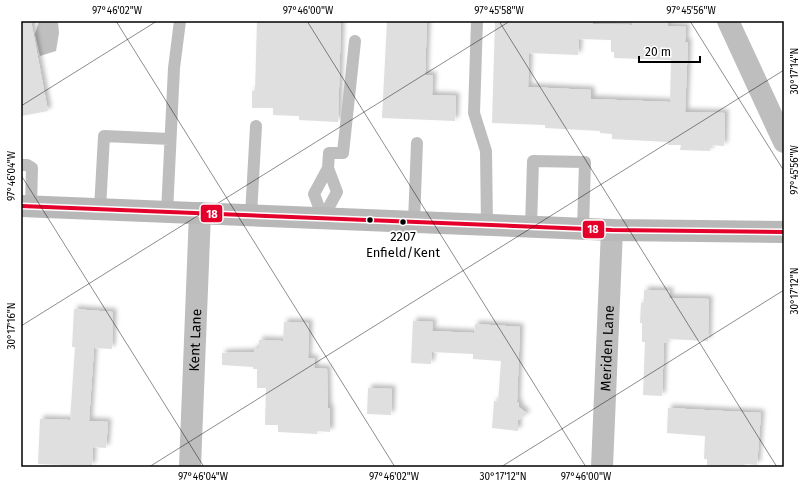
<svg xmlns="http://www.w3.org/2000/svg" width="805" height="488" viewBox="0 0 805 488" font-family="'Fira Sans',sans-serif">
	<style>
		.water { fill: #bfbfbf }
		.building { fill: #dfdfdf; fill-rule: evenodd; filter: url(#shadow) }
		.lines { fill: none; stroke-linecap: round; stroke-linejoin: round }
		.lane { stroke: #bebebe; stroke-width: 12 }
		.street { stroke: #bebebe; stroke-width: 22 }
		.secondary { stroke: #b8b8b8; stroke-width: 22 }
		.bus-1-casing { stroke: #fff; stroke-width: 7 }
		.bus-1 { stroke: #e4002b; stroke-width: 4 }
		.ticks { fill: none; stroke: #000; stroke-width: 1; stroke-opacity: 0.45 }
		.bus-dot { fill: #000; stroke: #fff; stroke-width: 1.5 }
		.labels { text-anchor: middle; stroke-width: 3.5; stroke-linejoin: round; paint-order: stroke }
		.bus-label { font-size: 13px; fill: #000; stroke: #fff }
		.street-label { font-size: 14px; fill: #000; stroke: #fff }
		.line-badge { stroke: #fff; stroke-width: 1.5 }
		.badge-label { font-size: 11px; text-anchor: middle; font-weight: bold; fill: #fff }
		.neatline { fill: none; stroke: #000; stroke-width: 1.5 }
		.ticks-label { font-size: 10px; text-anchor: middle; fill: #000 }
	</style>
	<defs>
		<filter id="shadow"><feDropShadow dx="3.5" dy="-3.5" stdDeviation="2" flood-color="#0004"/></filter>
	</defs>
	<rect width="100%" height="100%" fill="#fff"/>
	<path class="water" d="M 39,21 L 58,21 L 59,33 L 56,51 L 40,56 L 35,34 Z"/>
	<path class="building" d="M 21,21 L 31,21 L 48,111 L 21,116 Z
		M 257,21 L 341,21 L 338,122 L 299,120 L 299,116 L 273,115 L 273,108 L 252,108 L 252,91 L 255,91 Z
		M 387,21 L 427,21 L 425,75 L 433,75 L 432,95 L 456,96 L 455,121 L 382,118 Z
		M 495,21 L 593,21 L 593,24 L 632,25 L 632,21 L 668,21 L 668,26 L 686,27 L 685,42 L 688,42 L 685,112 L 725,113 L 724,146 L 710,145 L 710,151 L 680,150 L 681,145 L 668,145 L 668,142 L 612,139 L 612,134 L 600,133 L 600,131 L 545,128 L 545,125 L 492,123 ZM 579,39 L 611,40 L 611,52 L 614,52 L 614,58 L 671,60 L 670,102 L 591,99 L 591,90 L 528,87 L 529,53 L 578,55 Z
		M 644,290 L 670,291 L 669,298 L 709,299 L 708,341 L 668,339 L 668,343 L 664,343 L 662,396 L 643,395 L 645,342 L 642,342 L 642,323 L 640,323 L 641,303 L 644,302 Z
		M 74,309 L 113,312 L 112,349 L 94,348 L 89,421 L 108,422 L 106,448 L 93,447 L 92,466 L 38,464 L 40,419 L 70,420 L 75,347 L 72,347 Z
		M 413,321 L 433,322 L 432,331 L 474,333 L 475,324 L 520,327 L 517,402 L 519,403 L 519,407 L 527,414 L 518,420 L 518,431 L 492,428 L 494,401 L 498,402 L 501,361 L 473,359 L 473,354 L 432,352 L 431,364 L 411,363 Z
		M 284,322 L 309,323 L 308,358 L 315,359 L 314,368 L 327,369 L 328,408 L 330,408 L 330,432 L 317,431 L 317,434 L 278,432 L 278,425 L 265,425 L 266,388 L 257,388 L 257,369 L 253,369 L 253,367 L 222,365 L 222,353 L 254,352 L 254,348 L 259,348 L 259,340 L 283,341 Z
		M 368,388 L 392,389 L 391,415 L 367,414 Z
		M 668,408 L 761,413 L 757,465 L 745,464 L 744,467 L 707,465 L 707,459 L 704,459 L 705,436 L 667,433 Z"/>
	<g class="lines">
		<path class="lane" d="M 477,21 L 474,113 L 486,151 L 487,225
			M 21,165 L 27,165 L 32,168 L 31,207
			M 328,168 L 329,153 L 343,153 L 355,41
			M 328,168 L 337,192 L 323,218 L 314,194 Z
			M 100,209 L 104,136 L 170,139
			M 167,212 L 174,68 L 180,21
			M 251,215 L 256,126
			M 414,222 L 417,143
			M 531,227 L 533,161 L 585,162 L 583,229"/>
		<g class="street">
			<path d="M 728,21 L 784,142"/>
			<path id="s1" d="M 190,467 L 200,213"/>
			<path id="s2" d="M 602,467 L 612,230"/>
		</g>
		<path class="secondary" d="M 21,206 L 612,230 L 784,232"/>
		<g class="bus-1-casing">
			<path id="bus-1" d="M 21,206 L 612,230 L 784,232"/>
		</g>
		<use href="#bus-1" class="bus-1"/>
	</g>
	<path class="ticks" d="M 116,21 L 395,467M 307,21 L 586,467M 499,21 L 777,467M 690,21 L 784,171M 21,106 L 157,21M 21,175 L 204,467M 21,326 L 510,21M 149,467 L 784,70M 501,467 L 784,290"/>
	<g class="bus-dot">
		<circle cx="370" cy="220" r="3.5"/>
		<circle cx="403" cy="222" r="3.5"/>
	</g>
	<g class="labels">
		<g class="bus-label">
			<text x="403" y="241">2207<tspan x="403" dy="16">Enfield/Kent</tspan></text>
		</g>
		<g class="street-label">
			<text dy="5" stroke="none"><textPath href="#s1" startOffset="127">Kent Lane</textPath></text>
			<text dy="5" stroke="none"><textPath href="#s2" startOffset="119">Meriden Lane</textPath></text>
		</g>
	</g>
	<g class="line-badge">
		<rect x="200" y="204" width="23" height="19" rx="4" fill="#e4002b"/>
		<rect x="582" y="220" width="23" height="19" rx="4" fill="#e4002b"/>
	</g>
	<g class="badge-label">
		<text x="212" y="218">18</text>
		<text x="593" y="233">18</text>
	</g>
	<rect width="805" height="488" fill="none" stroke="#ffffff" stroke-width="44"/>
	<path d="M639 56v6h61v-6" fill="none" stroke="#000000" stroke-width="2"/>
	<text x="645" y="56" font-size="12" fill="#000000" stroke="#ffffff" stroke-width="3" paint-order="stroke">20 m</text>
	<rect x="22" y="22" width="761" height="444" class="neatline"/>
	<g class="ticks-label">
		<text x="117" y="14">97°46'02"W</text>
		<text x="308" y="14">97°46'00"W</text>
		<text x="499" y="14">97°45'58"W</text>
		<text x="691" y="14">97°45'56"W</text>
		<text transform="translate(794 71) rotate(-90)" y="4">30°17'14"N</text>
		<text transform="translate(794 170) rotate(-90)" y="4">97°45'56"W</text>
		<text transform="translate(11 176) rotate(-90)" y="4">97°46'04"W</text>
		<text transform="translate(794 291) rotate(-90)" y="4">30°17'12"N</text>
		<text transform="translate(11 326) rotate(-90)" y="4">30°17'16"N</text>
		<text x="203" y="480">97°46'04"W</text>
		<text x="394" y="480">97°46'02"W</text>
		<text x="503" y="480">30°17'12"N</text>
		<text x="586" y="480">97°46'00"W</text>
	</g>
</svg>
